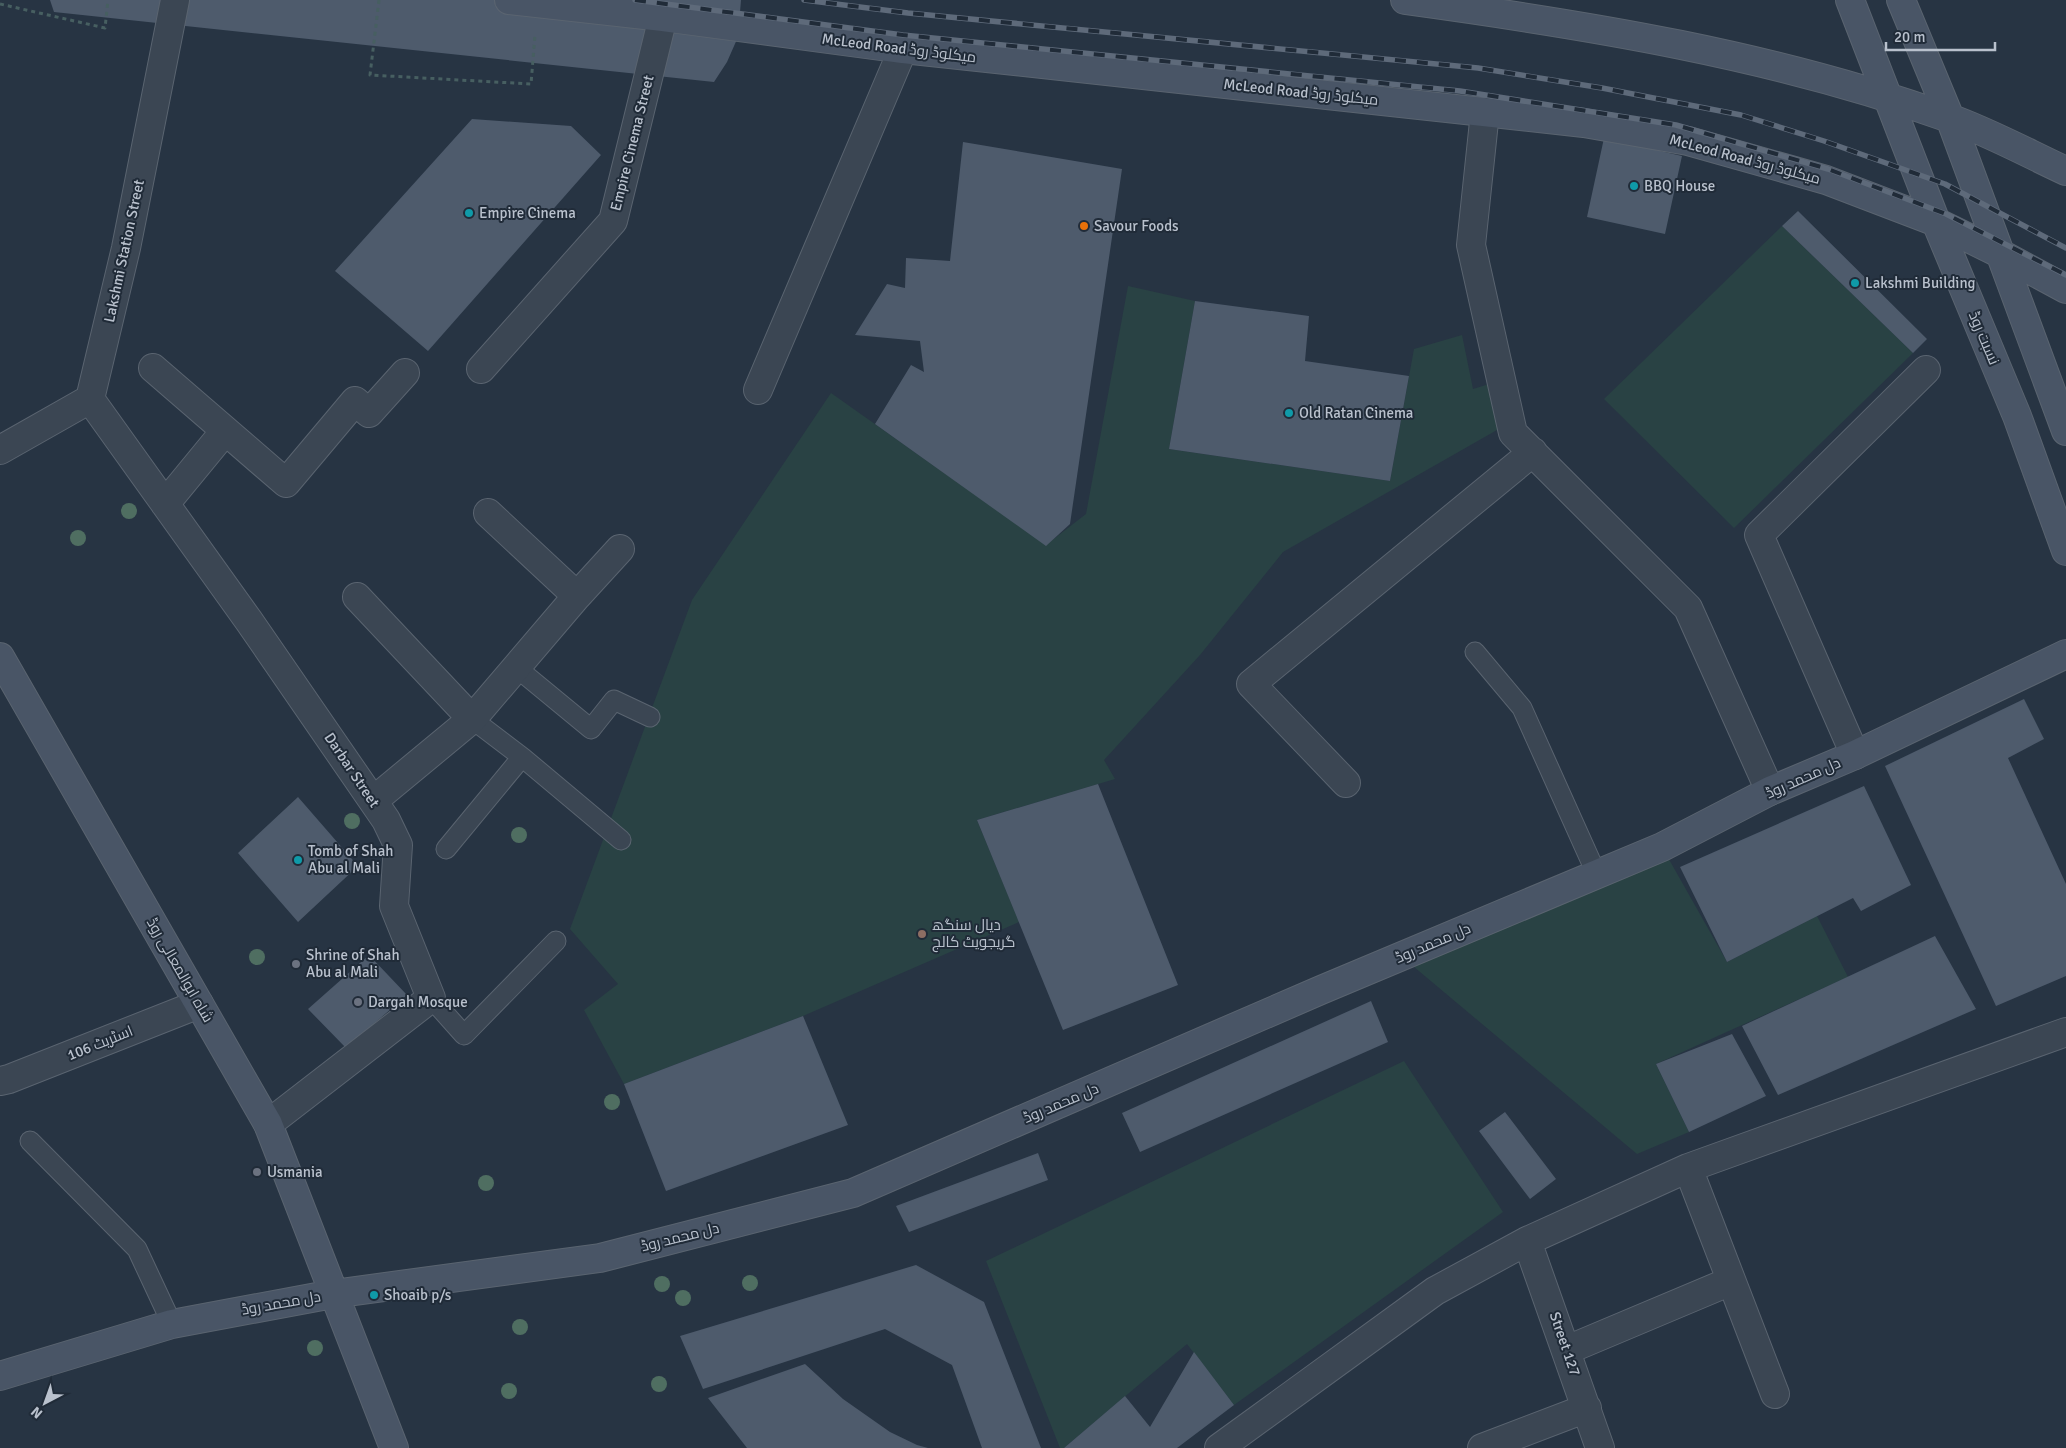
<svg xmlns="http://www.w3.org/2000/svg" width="2066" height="1448" viewBox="0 0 2066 1448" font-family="Signika,Cairo,sans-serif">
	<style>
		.green { fill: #294244 }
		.building { fill: #4e5b6c }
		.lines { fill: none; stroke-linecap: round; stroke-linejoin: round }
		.lane-casing { stroke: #5a6470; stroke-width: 21 }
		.street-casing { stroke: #5a6470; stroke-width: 30 }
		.secondary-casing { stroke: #5a6470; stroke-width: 30 }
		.path { stroke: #475f61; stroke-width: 3; stroke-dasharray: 4 4; stroke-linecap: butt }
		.lane { stroke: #3b4653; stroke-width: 19 }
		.street { stroke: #3b4653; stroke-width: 28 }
		.secondary { stroke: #495566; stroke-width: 28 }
		.rail-casing { stroke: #5e6a7a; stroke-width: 5.5 }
		.rail { stroke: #202b38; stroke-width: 4; stroke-dasharray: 11; stroke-linecap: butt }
		.tree { fill: #4f6e61 }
		.culture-dot { fill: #0f9aa8; stroke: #202b38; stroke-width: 2 }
		.food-dot { fill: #e8710a; stroke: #202b38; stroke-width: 2 }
		.education-dot { fill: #8d6e63; stroke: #202b38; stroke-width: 2 }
		.worship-dot { fill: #6b7280; stroke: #202b38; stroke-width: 2 }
		.labels { text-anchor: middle; stroke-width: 4; stroke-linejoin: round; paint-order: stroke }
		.street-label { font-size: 15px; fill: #b9c1cd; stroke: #202b38 }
		.poi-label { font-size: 15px; fill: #b9c1cd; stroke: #202b38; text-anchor: start }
	</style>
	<rect width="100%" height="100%" fill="#273443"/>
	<path class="green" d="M 1782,226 L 1913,353 L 1734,528 L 1604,399 Z
		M 1128,286 L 1195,301 L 1169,449 L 1390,481 L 1414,349 L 1462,335 L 1473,389 L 1502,380 L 1511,422 L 1283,552 L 1200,655 L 1104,760 L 1115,779 L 977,820 L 1019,922 L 803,1016 L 624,1084 L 584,1010 L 618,984 L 570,929 L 692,600 L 831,393 L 1046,545 L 1086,514 Z
		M 1662,847 L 1727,962 L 1817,916 L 1848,977 L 1656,1064 L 1689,1132 L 1637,1154 L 1401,956 Z
		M 1404,1061 L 1503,1212 L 1234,1405 L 1187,1344 L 1064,1448 L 1060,1448 L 986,1261 Z"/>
	<path class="building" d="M 50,0 L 741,0 L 738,37 L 727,62 L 714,82 L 54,12 Z
		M 472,119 L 571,126 L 601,155 L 428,351 L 335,271 Z
		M 1604,138 L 1682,156 L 1665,234 L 1587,217 Z
		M 963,142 L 1122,169 L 1070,524 L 1046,546 L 875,424 L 911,365 L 924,372 L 920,341 L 855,335 L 887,284 L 905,288 L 906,258 L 950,261 Z
		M 1798,211 L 1927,339 L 1913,353 L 1782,226 Z
		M 1195,301 L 1309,316 L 1305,361 L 1409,376 L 1390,481 L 1169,449 Z
		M 2024,699 L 2044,739 L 2008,758 L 2066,884 L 2066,976 L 1996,1006 L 1885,766 Z
		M 1098,784 L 1178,985 L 1063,1030 L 977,820 Z
		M 1864,786 L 1911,885 L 1861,911 L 1853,898 L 1727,962 L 1680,867 Z
		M 298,797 L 358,866 L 298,922 L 238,853 Z
		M 1935,936 L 1976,1009 L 1778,1095 L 1742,1026 Z
		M 369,955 L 407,995 L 346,1048 L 308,1009 Z
		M 1371,1001 L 1388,1042 L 1140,1152 L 1122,1113 Z
		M 803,1016 L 848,1125 L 666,1191 L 624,1084 Z
		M 1732,1034 L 1766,1096 L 1689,1132 L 1656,1064 Z
		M 1505,1112 L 1556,1179 L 1530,1199 L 1479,1131 Z
		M 1038,1153 L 1048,1180 L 909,1232 L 896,1206 Z
		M 916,1265 L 984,1302 L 1041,1448 L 982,1448 L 952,1365 L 885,1329 L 703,1389 L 680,1336 Z
		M 1194,1352 L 1234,1405 L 1177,1448 L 1064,1448 L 1125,1396 L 1150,1427 Z
		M 805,1364 L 843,1399 L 890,1432 L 917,1445 L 928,1448 L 747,1448 L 708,1398 Z"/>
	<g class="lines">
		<g class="lane-casing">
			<path id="lane" d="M 1475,652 L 1522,708 L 1597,875
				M 517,668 L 591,729 L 614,700 L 650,717
				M 472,719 L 522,757 L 621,840
				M 446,849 L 522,757
				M 431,998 L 464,1035 L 556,941
				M 30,1141 L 137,1249 L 172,1324"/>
		</g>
		<g class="street-casing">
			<path id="street" d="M 1485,112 L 1471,245 L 1513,433 L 1688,608 L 1770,791
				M 153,368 L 286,483 L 355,401 L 369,413 L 405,373
				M 481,369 L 613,221 L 663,17
				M 758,390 L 903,49
				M 90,399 L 249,621 L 386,820 L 398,845 L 394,906 L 431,998 L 268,1124
				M 0,450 L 90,399 L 126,248 L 175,0
				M 165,504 L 225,431
				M 488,513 L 577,596
				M 357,597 L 472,719
				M 1855,755 L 1759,535 L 1926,370
				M 1346,783 L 1251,684 L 1533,452
				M 373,801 L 472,719 L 577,596 L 620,549
				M 0,1081 L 9,1079 L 199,1004
				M 1688,1168 L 1775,1394
				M 1527,1241 L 1600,1448
				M 1567,1350 L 1731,1281
				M 1219,1448 L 1435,1291 L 1527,1241 L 1688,1168 L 2066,1032
				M 1482,1448 L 1587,1408"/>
		</g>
		<g class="secondary-casing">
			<path id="secondary" d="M 509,0 L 663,17 L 903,49 L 1584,123 L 1688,141 L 1826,180 L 1936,222 L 1999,253 L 2066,289
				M 1405,0 C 1588,25 1774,55 1949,118 C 1987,131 2029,154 2066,171
				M 1850,0 L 1936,222 L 2017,416 L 2066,551
				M 1901,0 L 1950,118 L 2066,431
				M 0,657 L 268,1124 L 394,1448
				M 0,1376 L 172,1324 L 333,1294 L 600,1258 L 853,1193 L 1321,990 L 1662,847 L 1770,791 L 1855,755 L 2066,654"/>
		</g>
		<path class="path" d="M 379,0 L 370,75 L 531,84 L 535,35
			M 0,4 L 105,28 L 108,0"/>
		<use href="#lane" class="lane"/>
		<use href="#street" class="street"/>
		<use href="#secondary" class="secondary"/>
		<g class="rail-casing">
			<path id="rail" d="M 635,0 L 903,35 L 1460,91 L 1676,125 L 1828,169 L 1946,214 L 2066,275
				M 804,0 L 908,13 L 1478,68 L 1602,88 L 1741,115 L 1824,141 L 1945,184 L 2066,248"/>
		</g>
		<use href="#rail" class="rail"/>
	</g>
	<g class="tree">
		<circle cx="129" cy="511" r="8"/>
		<circle cx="78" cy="538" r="8"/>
		<circle cx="352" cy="821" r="8"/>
		<circle cx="519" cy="835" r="8"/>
		<circle cx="257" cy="957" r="8"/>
		<circle cx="612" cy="1102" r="8"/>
		<circle cx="486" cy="1183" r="8"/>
		<circle cx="750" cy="1283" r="8"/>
		<circle cx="662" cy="1284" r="8"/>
		<circle cx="683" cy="1298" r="8"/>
		<circle cx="520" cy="1327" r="8"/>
		<circle cx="315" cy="1348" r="8"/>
		<circle cx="659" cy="1384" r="8"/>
		<circle cx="509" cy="1391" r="8"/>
	</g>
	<g class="culture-dot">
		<circle cx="1634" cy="186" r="5"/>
		<circle cx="469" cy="213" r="5"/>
		<circle cx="1855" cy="283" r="5"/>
		<circle cx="1289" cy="413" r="5"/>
		<circle cx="298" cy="860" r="5"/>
		<circle cx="374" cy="1295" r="5"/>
	</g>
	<circle class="food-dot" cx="1084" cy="226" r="5"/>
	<circle class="education-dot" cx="922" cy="934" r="5"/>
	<g class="worship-dot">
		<circle cx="296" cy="964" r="5"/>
		<circle cx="358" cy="1002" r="5"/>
		<circle cx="257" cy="1172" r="5"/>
	</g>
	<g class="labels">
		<g class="street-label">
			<text transform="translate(899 48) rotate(7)" y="5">McLeod Road میکلوڈ روڈ</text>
			<text transform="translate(1301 92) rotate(6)" y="5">McLeod Road میکلوڈ روڈ</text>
			<text transform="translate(632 143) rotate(-76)" y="5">Empire Cinema Street</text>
			<text transform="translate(1745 159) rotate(15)" y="5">McLeod Road میکلوڈ روڈ</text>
			<text transform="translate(124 251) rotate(-78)" y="5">Lakshmi Station Street</text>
			<text transform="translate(1984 338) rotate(67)" y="5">نسبت روڈ</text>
			<text transform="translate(352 770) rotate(56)" y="5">Darbar Street</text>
			<text transform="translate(1803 778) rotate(-24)" y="5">دل محمد روڈ</text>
			<text transform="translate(1433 943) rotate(-23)" y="5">دل محمد روڈ</text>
			<text transform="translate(180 970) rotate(60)" y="5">شاہ ابوالمعالی روڈ</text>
			<text transform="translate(100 1043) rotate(-22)" y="5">اسٹریٹ 106</text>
			<text transform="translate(1061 1103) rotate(-23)" y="5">دل محمد روڈ</text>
			<text transform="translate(680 1237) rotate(-14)" y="5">دل محمد روڈ</text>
			<text transform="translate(281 1303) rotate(-10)" y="5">دل محمد روڈ</text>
			<text transform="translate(1565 1344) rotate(71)" y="5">Street 127</text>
		</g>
		<g class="poi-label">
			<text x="1644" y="191">BBQ House</text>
			<text x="479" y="218">Empire Cinema</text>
			<text x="1094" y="231">Savour Foods</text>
			<text x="1865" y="288">Lakshmi Building</text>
			<text x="1299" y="418">Old Ratan Cinema</text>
			<text x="308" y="856">Tomb of Shah<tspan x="308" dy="17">Abu al Mali</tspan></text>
			<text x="932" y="930">دیال سنگھ<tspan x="932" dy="17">گریجویٹ کالج</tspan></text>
			<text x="306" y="960">Shrine of Shah<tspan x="306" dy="17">Abu al Mali</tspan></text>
			<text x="368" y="1007">Dargah Mosque</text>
			<text x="267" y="1177">Usmania</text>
			<text x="384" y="1300">Shoaib p/s</text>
		</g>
	</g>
	<g transform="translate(45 1403) rotate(221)" stroke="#202b38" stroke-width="4" paint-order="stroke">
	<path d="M0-4L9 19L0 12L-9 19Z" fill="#b9c1cd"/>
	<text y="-8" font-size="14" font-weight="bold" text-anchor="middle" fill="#b9c1cd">N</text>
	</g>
	<path d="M1886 42v8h109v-8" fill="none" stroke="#b9c1cd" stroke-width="2.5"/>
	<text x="1894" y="42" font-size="15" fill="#b9c1cd" stroke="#202b38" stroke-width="4" paint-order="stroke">20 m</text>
</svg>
